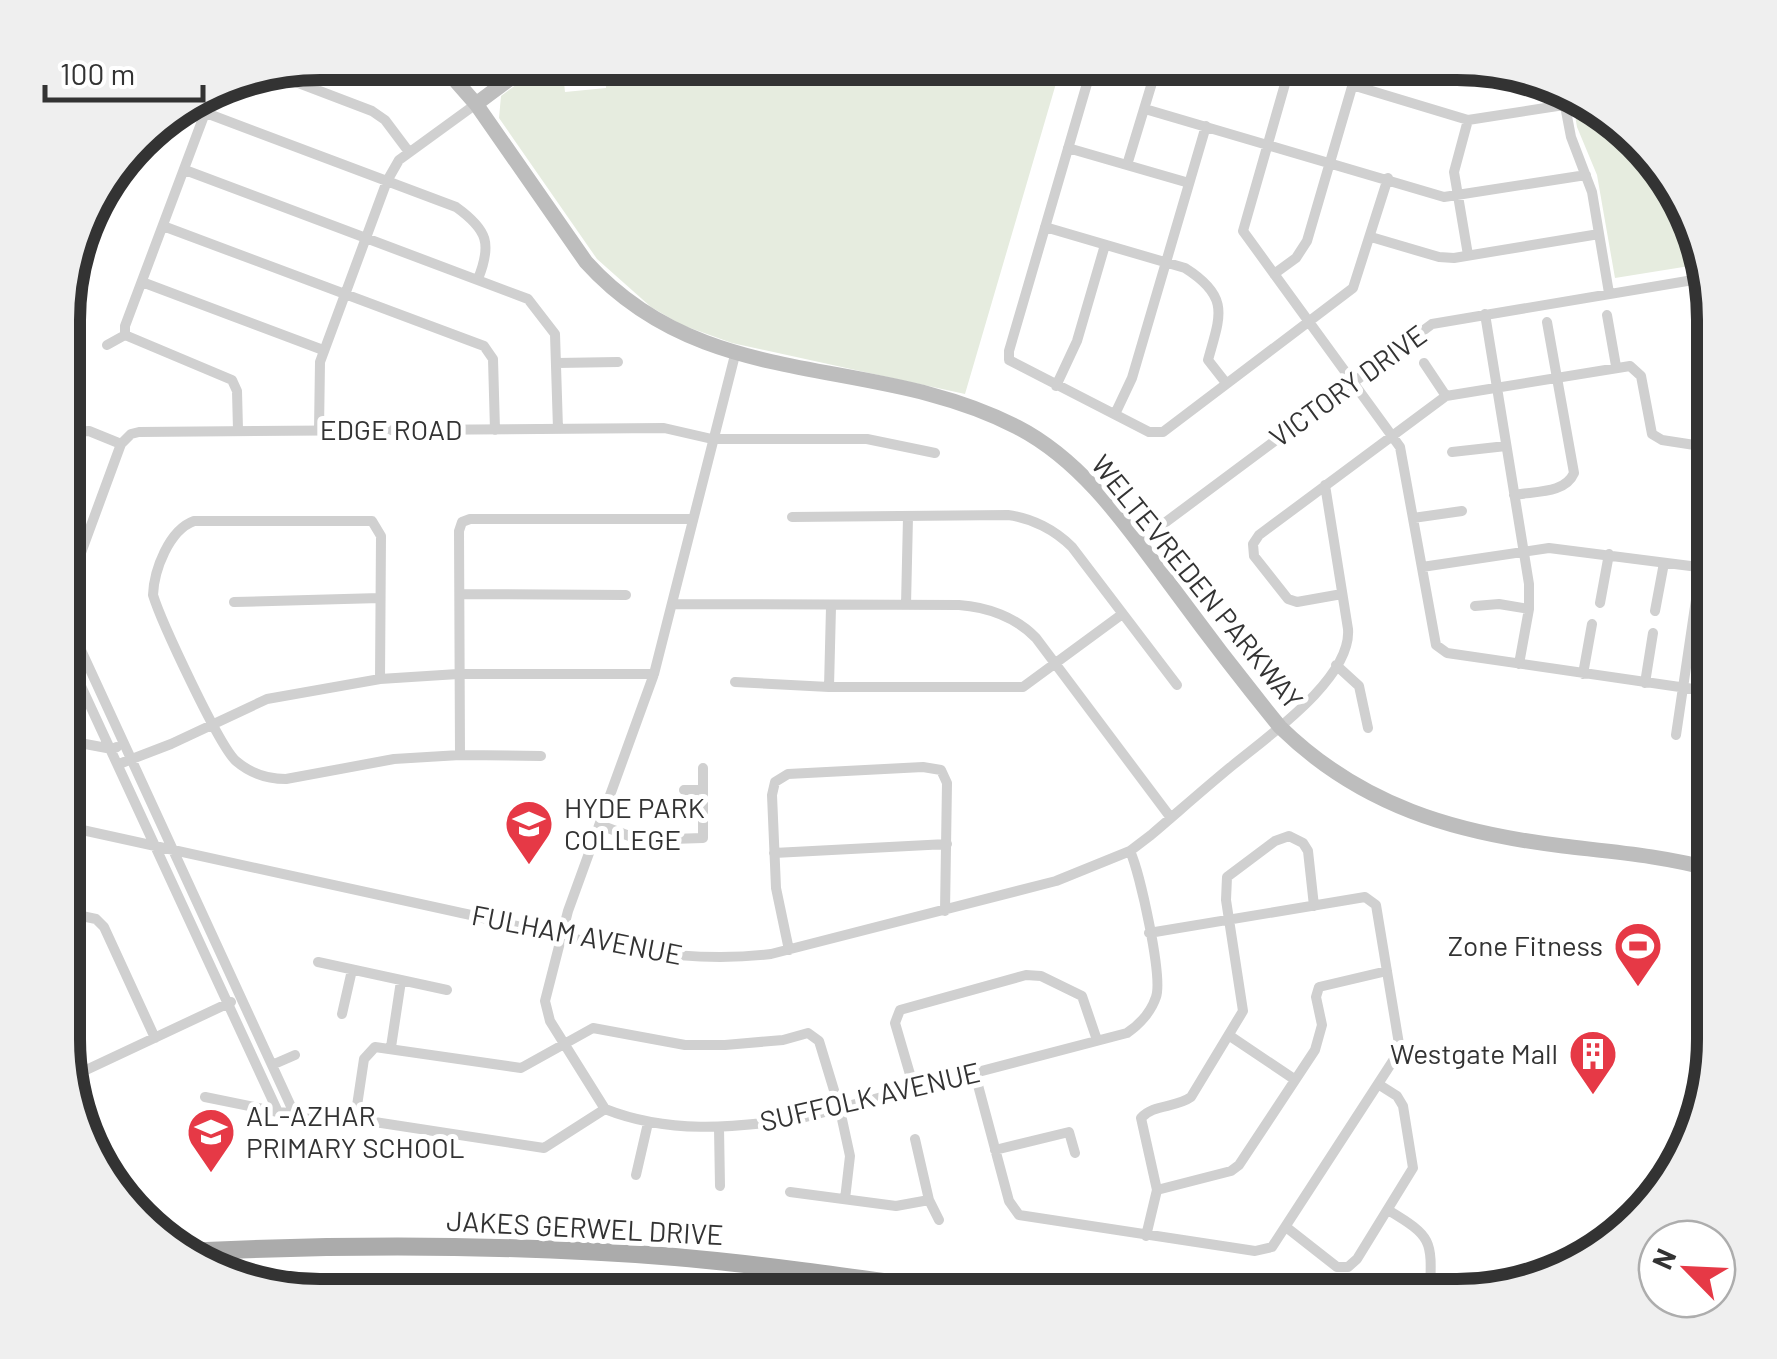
<svg xmlns="http://www.w3.org/2000/svg" width="1777" height="1359" viewBox="0 0 1777 1359" font-family="Barlow,sans-serif">
	<style>
		.green { fill: #e6ecdf }
		.lines { fill: none; stroke-linecap: round; stroke-linejoin: round }
		.street { stroke: #d0d0d0; stroke-width: 10 }
		.secondary { stroke: #bdbdbd; stroke-width: 15 }
		.primary { stroke: #ababab; stroke-width: 18 }
		.labels { text-anchor: middle; stroke-width: 10; stroke-linejoin: round; paint-order: stroke }
		.street-label { font-size: 28px; fill: #333; stroke: #fff }
		.poi-label { font-size: 28px; fill: #333; stroke: #fff; text-anchor: start }
		.rim { fill: none; stroke: #333; stroke-width: 12 }
	</style>
	<rect width="100%" height="100%" fill="#fff"/>
	<path class="green" d="M 545,63 L 562,63 L 565,92 L 606,88 L 605,63 L 1062,63 L 965,394 L 732,343 L 682,325 L 651,307 L 597,259 L 499,118 L 501,96 Z
		M 1571,92 L 1626,126 L 1688,207 L 1702,264 L 1615,278 L 1597,175 L 1577,127 Z"/>
	<g class="lines">
		<path class="street" d="M 1093,63 L 1009,351 L 1009,360 L 1149,432 L 1163,432 L 1353,288 L 1388,178
			M 1239,63 L 1287,76
			M 1291,63 L 1243,231 L 1400,447 L 1436,645 L 1447,653 L 1714,692
			M 267,71 L 372,111 L 385,120 L 409,152
			M 1352,85 L 1468,120 L 1564,105
			M 1561,85 L 1571,137 L 1592,192 L 1609,293
			M 1145,109 L 1444,197 L 1586,175
			M 206,113 L 456,207 C 488,230 492,244 478,279
			M 1468,120 L 1454,172 L 1468,255
			M 1068,148 L 1189,183
			M 1127,165 L 1158,63
			M 185,170 L 528,299 L 555,334 L 558,429
			M 163,226 L 484,346 L 493,359 L 495,430
			M 1045,227 L 1185,268 C 1231,297 1220,316 1208,360 L 1226,383
			M 1371,237 L 1439,257 L 1454,258 L 1599,234
			M 1274,274 L 1296,258 L 1307,241 L 1359,63
			M 142,282 L 323,350
			M 1485,314 L 1529,584 L 1529,609 L 1519,664
			M 1607,315 L 1616,366
			M 125,335 L 125,326 L 214,89
			M 125,335 L 232,380 L 237,391 L 238,430
			M 107,345 L 125,335
			M 735,355 L 654,674 L 568,911 L 545,1001 L 550,1021 L 605,1109 C 668,1134 732,1128 798,1119 L 1127,1033 C 1139,1025 1151,1012 1156,997 C 1163,977 1140,873 1130,851
			M 557,363 L 618,362
			M 1424,363 L 1446,396
			M 1056,386 L 1077,341 L 1105,245
			M 1115,414 L 1132,378 L 1206,126
			M 319,430 L 320,362 L 387,181 L 399,160 L 476,104
			M 64,432 L 89,431 L 121,444
			M 1452,452 L 1506,446
			M 1514,495 C 1535,491 1565,494 1574,473 L 1547,322
			M 792,517 L 1008,515 C 1032,518 1055,530 1072,547 L 1177,685
			M 1413,518 L 1462,511
			M 64,530 L 87,530
			M 1139,542 L 1432,324 L 1705,278
			M 1422,567 L 1549,548 L 1714,569
			M 460,594 L 626,595
			M 1342,594 L 1297,602 L 1288,599 L 1254,556 L 1253,544 L 1259,535 L 1446,396 L 1630,366 L 1641,376 L 1652,434 L 1662,440 L 1714,448
			M 64,599 L 121,444 L 131,434 L 139,432 L 664,428 L 712,439 L 867,439 L 935,453
			M 234,602 L 380,598
			M 1600,603 L 1609,554
			M 673,604 L 959,605 C 987,607 1016,617 1036,638 L 1171,818
			M 906,605 L 908,517
			M 1475,606 L 1499,604 L 1529,609
			M 1655,611 L 1664,563
			M 64,625 L 69,660 L 278,1112
			M 64,626 L 81,650 L 294,1113
			M 1336,665 L 1359,686 L 1368,728
			M 1583,674 L 1592,624
			M 380,679 L 381,536 L 372,521 L 194,521 C 169,530 154,570 153,595 C 161,621 219,746 236,761 C 250,773 267,779 286,779 L 394,759 L 460,755 L 541,756
			M 735,682 L 829,687 L 1023,687 L 1121,615
			M 1645,683 L 1653,633
			M 829,687 L 831,607
			M 1676,735 L 1714,478
			M 64,740 L 112,749 L 117,747
			M 460,755 L 459,531 L 462,522 L 470,519 L 692,519
			M 119,764 L 171,744 L 267,699 L 380,679 L 458,674 L 654,674
			M 684,790 L 703,790
			M 600,825 L 640,840 L 703,838 L 703,768
			M 64,826 C 195,855 326,884 457,912 C 560,935 664,967 771,954 L 1056,881 L 1130,851 L 1151,835 C 1178,812 1205,788 1233,765 C 1267,737 1352,678 1348,629 L 1325,485
			M 774,853 L 947,844
			M 63,912 L 96,919 L 104,927 L 155,1038
			M 789,950 L 776,888 L 772,795 L 775,782 L 788,774 L 923,767 L 941,770 L 947,783 L 945,911
			M 318,962 L 447,990
			M 342,1014 L 352,970
			M 1230,1036 L 1294,1079
			M 391,1047 L 401,981
			M 272,1065 L 295,1055
			M 975,1074 L 1009,1201 L 1019,1215 L 1255,1251 L 1272,1247 L 1400,1050 L 1376,905 L 1365,897 L 1149,933
			M 69,1078 L 231,1002
			M 914,1088 L 895,1023 L 900,1010 L 1026,975 L 1041,976 L 1082,996 L 1097,1040
			M 205,1097 L 278,1112 L 355,1119 L 544,1148 L 605,1109
			M 355,1119 L 364,1059 L 375,1047 L 521,1068 L 593,1028 L 685,1045 L 725,1045 L 783,1040 L 808,1033 L 819,1041 L 840,1110 L 850,1156 L 845,1199
			M 719,1128 L 720,1186
			M 915,1139 L 929,1200 L 939,1220
			M 995,1150 L 1069,1132 L 1075,1153
			M 636,1175 L 648,1123
			M 1157,1190 L 1231,1171 L 1239,1165 L 1315,1050 L 1322,1025 L 1316,997 L 1319,987 L 1387,971
			M 790,1192 L 896,1206 L 929,1200
			M 1388,1210 C 1433,1237 1432,1240 1430,1292
			M 1286,1227 L 1337,1267 L 1348,1267 L 1357,1259 L 1413,1168 L 1403,1106 L 1397,1096 L 1378,1084
			M 1146,1236 L 1157,1190 L 1141,1118 C 1153,1104 1176,1108 1191,1097 L 1243,1011 L 1226,900 L 1227,877 L 1275,841 L 1289,836 L 1303,843 L 1308,851 L 1314,906"/>
		<path class="secondary" d="M 440,63 L 476,104 L 586,262 C 706,395 873,352 1017,427 C 1087,463 1132,534 1178,595 C 1211,640 1245,684 1280,727 C 1361,806 1455,833 1563,846 C 1614,852 1665,856 1714,870
			M 476,104 L 531,63"/>
		<path class="primary" d="M 181,1252 C 345,1244 511,1244 675,1257 C 778,1266 881,1282 984,1296
			M 251,1284 L 485,1283 L 703,1296"/>
	</g>
	<defs>
		<g id="school-pin" transform="scale(2.5)"><path d="M0 17L-7.5 6A9.5 9.5 0 1 1 7.5 6Z" fill="#e63946" stroke="#fff"/><path d="M0-5L7-2L0 1L-7-2ZM-4 1L0 2.5L4 1V4Q0 6-4 4Z" fill="#fff"/></g>
		<g id="stadium-pin" transform="scale(2.5)"><path d="M0 17L-7.5 6A9.5 9.5 0 1 1 7.5 6Z" fill="#e63946" stroke="#fff"/><path d="M0-5a6.5 5 0 1 0 0 10a6.5 5 0 1 0 0-10ZM-3.5-1.8h7v3.6h-7Z" fill="#fff"/></g>
		<g id="building-pin" transform="scale(2.5)"><path d="M0 17L-7.5 6A9.5 9.5 0 1 1 7.5 6Z" fill="#e63946" stroke="#fff"/><path d="M-4-6H4V6H1V3H-1V6H-4ZM-2.5-4.3h1.7v1.8h-1.7ZM.8-4.3h1.7v1.8H.8ZM-2.5-1h1.7V.8h-1.7ZM.8-1h1.7V.8H.8Z" fill="#fff"/></g>
	</defs>
	<g fill-rule="evenodd">
		<use href="#school-pin" x="529" y="824"/>
		<use href="#stadium-pin" x="1638" y="946"/>
		<use href="#building-pin" x="1593" y="1054"/>
		<use href="#school-pin" x="211" y="1132"/>
	</g>
	<g class="labels">
		<g class="street-label">
			<text transform="translate(1348 386) rotate(-36)" y="10">VICTORY DRIVE</text>
			<text x="391" y="440">EDGE ROAD</text>
			<text transform="translate(1197 582) rotate(51)" y="10">WELTEVREDEN PARKWAY</text>
			<text transform="translate(577 935) rotate(11)" y="10">FULHAM AVENUE</text>
			<text transform="translate(870 1097) rotate(-13)" y="10">SUFFOLK AVENUE</text>
			<text transform="translate(585 1228) rotate(3)" y="10">JAKES GERWEL DRIVE</text>
		</g>
		<g class="poi-label">
			<text x="564" y="818">HYDE PARK<tspan x="564" dy="32">COLLEGE</tspan></text>
			<text x="1603" y="956" text-anchor="end">Zone Fitness</text>
			<text x="1558" y="1064" text-anchor="end">Westgate Mall</text>
			<text x="246" y="1126">AL-AZHAR<tspan x="246" dy="32">PRIMARY SCHOOL</tspan></text>
		</g>
	</g>
	<path d="M0 0H1777V1359H0ZM320 80H1457A240 240 0 0 1 1697 320V1039A240 240 0 0 1 1457 1279H320A240 240 0 0 1 80 1039V320A240 240 0 0 1 320 80Z" fill="#efefef" fill-rule="evenodd"/>
	<path class="rim" d="M320 80H1457A240 240 0 0 1 1697 320V1039A240 240 0 0 1 1457 1279H320A240 240 0 0 1 80 1039V320A240 240 0 0 1 320 80Z"/>
	<g transform="translate(1687 1269) rotate(294)"><circle r="48" fill="#ffffff" stroke="#adadad" stroke-width="2.5"/>
	<path d="M0-8L18 38L0 25L-18 38Z" fill="#e63946"/>
	<text y="-15" font-size="28" font-weight="bold" text-anchor="middle" fill="#333333">N</text>
	</g>
	<path d="M45 85v15h158v-15" fill="none" stroke="#333333" stroke-width="5"/>
	<text x="60" y="85" font-size="30" fill="#333333" stroke="#ffffff" stroke-width="8" paint-order="stroke">100 m</text>
</svg>
